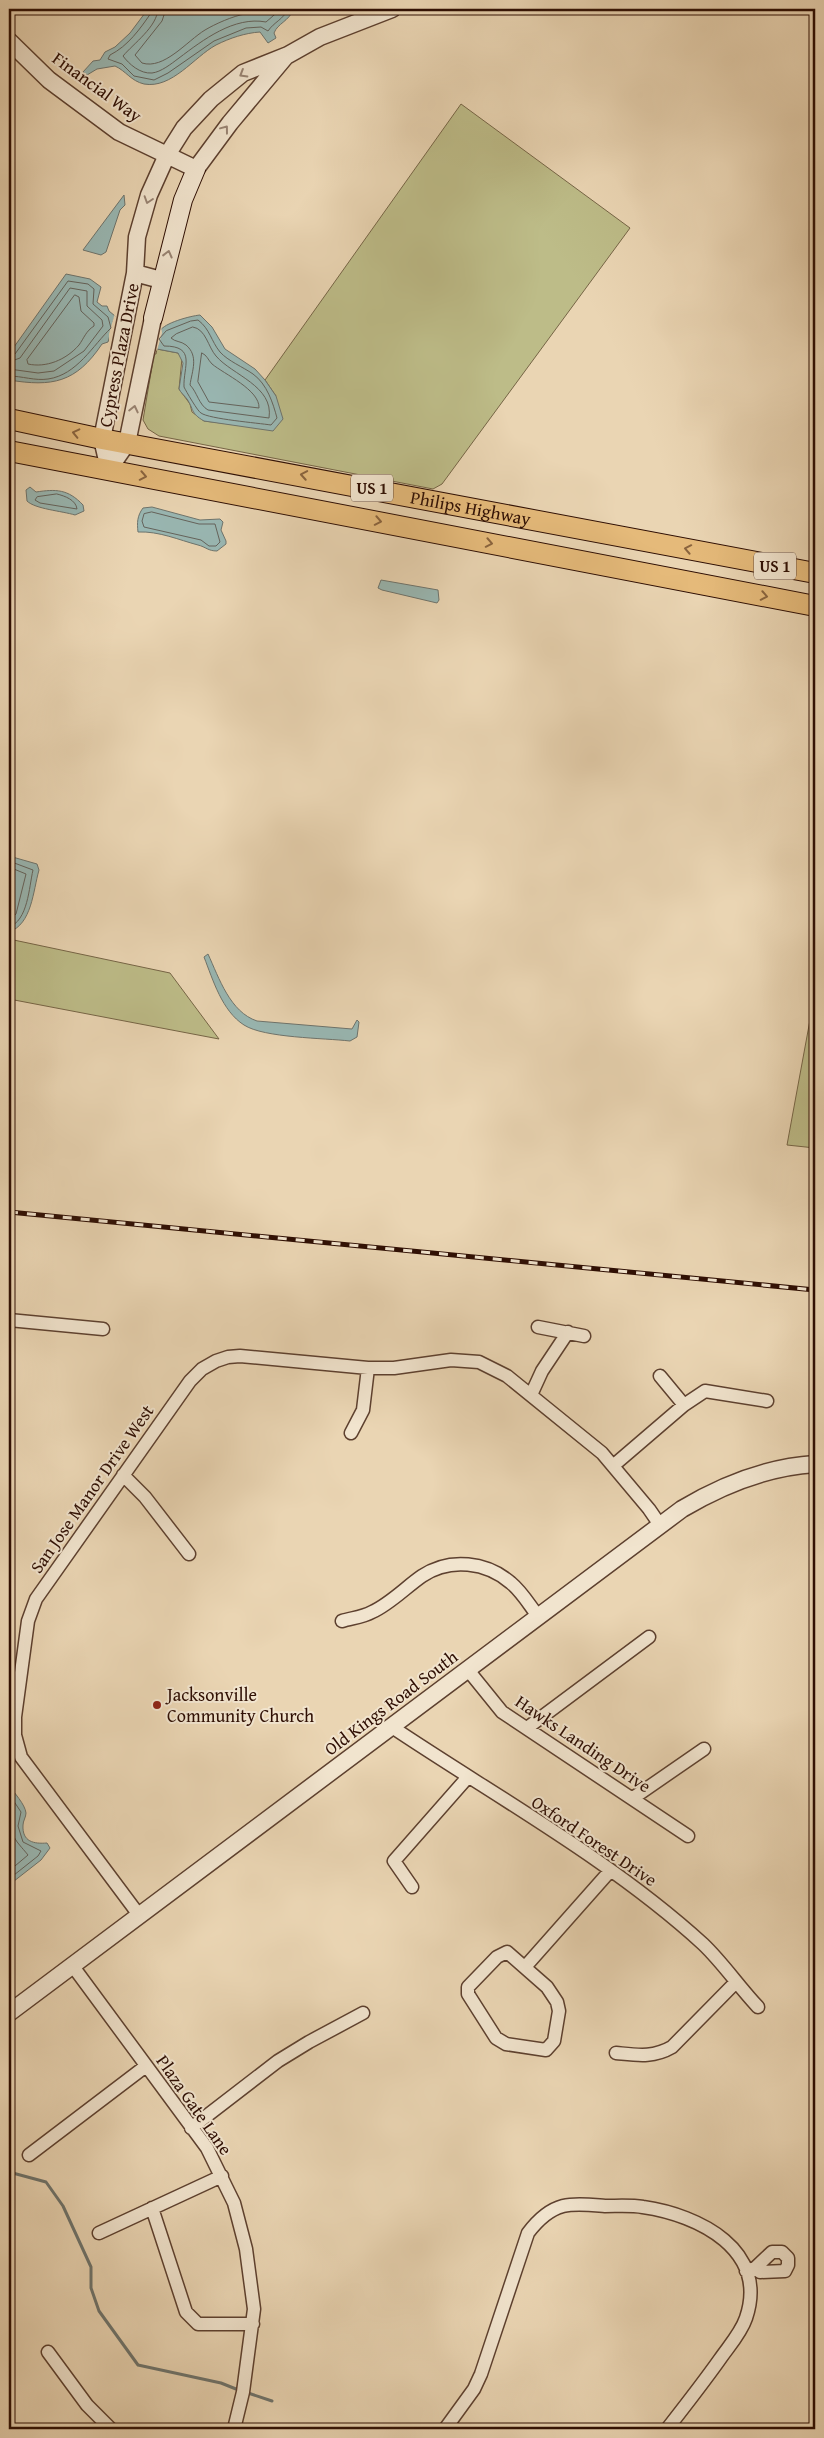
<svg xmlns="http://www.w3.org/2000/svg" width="824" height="2438" viewBox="0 0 824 2438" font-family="'Gentium Book Plus',serif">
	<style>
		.green { fill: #bdbc88; stroke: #766546 }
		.water { fill: #99b8b4; stroke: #6e746d }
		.pier { fill: #ead5b3 }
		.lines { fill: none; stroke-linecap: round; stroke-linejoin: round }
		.shore { stroke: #64635c; stroke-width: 1 }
		.stream { stroke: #6e746d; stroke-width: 3 }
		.minor-casing { stroke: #5d402f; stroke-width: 15 }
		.tertiary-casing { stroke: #5d402f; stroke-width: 19 }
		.secondary-casing { stroke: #2e0e03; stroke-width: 20 }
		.primary-casing { stroke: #2e0e03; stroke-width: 22 }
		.minor { stroke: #f1e4ce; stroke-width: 12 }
		.tertiary { stroke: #f1e4ce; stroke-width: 16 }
		.secondary { stroke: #f1e4ce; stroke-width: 18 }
		.primary { stroke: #e5ba7a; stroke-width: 20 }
		.rail-casing { stroke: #2e0e03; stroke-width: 5 }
		.rail { stroke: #f1e4ce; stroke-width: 3; stroke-dasharray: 9; stroke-linecap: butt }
		.oneway { stroke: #998473 }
		.oneway2 { stroke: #8a643e }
		.poi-dot { fill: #8f2418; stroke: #f1e4ce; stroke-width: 2 }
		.labels { text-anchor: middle; stroke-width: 4; stroke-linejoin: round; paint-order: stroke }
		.shield { fill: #f1e4ce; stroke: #684e40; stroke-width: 1 }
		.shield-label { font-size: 16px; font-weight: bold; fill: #2e0e03 }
		.street-label { font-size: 18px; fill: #2e0e03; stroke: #f1e4ce }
		.poi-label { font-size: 18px; fill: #2e0e03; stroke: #f1e4ce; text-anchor: start }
	</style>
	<rect width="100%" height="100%" fill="#ead5b3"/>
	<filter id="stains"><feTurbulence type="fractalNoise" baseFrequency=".004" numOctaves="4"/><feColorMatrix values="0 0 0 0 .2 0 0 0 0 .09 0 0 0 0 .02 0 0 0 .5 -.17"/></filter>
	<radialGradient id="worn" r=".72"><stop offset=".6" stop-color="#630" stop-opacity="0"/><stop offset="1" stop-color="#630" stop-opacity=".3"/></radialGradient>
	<path class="green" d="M 461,104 L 630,228 L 442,484 L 433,489 L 159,436 L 148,429 L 143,420 L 154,354 L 156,354 L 157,349 L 178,353 L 182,358 L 179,389 L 190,404 L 192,412 L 204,421 L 238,425 L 276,396 L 265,380 Z
		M 9,939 L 170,973 L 219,1039 L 9,999 Z
		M 815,1019 L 815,1148 L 787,1145 L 810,1020 Z"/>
	<path class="water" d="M 148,9 L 294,9 C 288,22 278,23 274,33 L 276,38 L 268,43 L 260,32 C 245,33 230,38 216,45 C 194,57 172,89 144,84 C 131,81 126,71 115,66 L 97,69 L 87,75 L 83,72 L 93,61 L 100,60 L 105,52 L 115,47 L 130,33 Z
		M 124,195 L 125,205 L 120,210 L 106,252 L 101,255 L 83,250 Z
		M 66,274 L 90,279 L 101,287 L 97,302 L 102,306 L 107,306 L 109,311 L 115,316 L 113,322 L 160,331 C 164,323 190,316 200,315 L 212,327 L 225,349 L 255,369 L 265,380 L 276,396 L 283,419 L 273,431 L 204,421 C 190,413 194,409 187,399 C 184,395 181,393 179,389 L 183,363 L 178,353 L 157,349 L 158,345 L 110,335 L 108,342 L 102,344 C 76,383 52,387 9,380 L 9,354 Z
		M 30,487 L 36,492 C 56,489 68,489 83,505 L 84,511 L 75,515 C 62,511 35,509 27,501 L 26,490 Z
		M 152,507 L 200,520 L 220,519 L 223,522 L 221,530 L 226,541 L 226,544 L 217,551 C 208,551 206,547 198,545 C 179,540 159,531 138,532 C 137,523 137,516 143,508 Z
		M 381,580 L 438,590 L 439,600 L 437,603 L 382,590 L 378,588 Z
		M 9,856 L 37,864 L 39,870 C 33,891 32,924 9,932 Z
		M 208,954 C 219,978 230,1012 257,1021 L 352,1029 L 357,1020 L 359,1022 L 357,1037 L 350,1041 C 324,1038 264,1038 244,1025 C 222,1011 213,980 204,957 Z
		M 9,1785 C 14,1793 25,1804 26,1813 C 26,1817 23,1821 23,1825 C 22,1842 34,1844 47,1843 L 50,1848 L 41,1860 L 9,1885 Z"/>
	<path class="pier" d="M 115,313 L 116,320 L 158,328 L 161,325 L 162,333 L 157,351 L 155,347 L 112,338 L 109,344 L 109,334 Z"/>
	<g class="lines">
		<path class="shore" d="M 152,9 L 151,13 C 140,29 128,46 110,55 L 108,59 L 122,64 L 134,76 L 154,80 L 168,73 L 214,41 L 246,28 L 261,27 L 268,31 C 274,22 284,19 288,9
			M 158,9 C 157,27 134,43 123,56 C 129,64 140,74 152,73 C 161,72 171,64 179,58 C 203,40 234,16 266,22 L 281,9
			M 166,9 L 162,21 L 135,55 L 142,63 C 164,70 187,41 205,30 C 215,24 233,16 245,14 C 255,13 262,15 271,9
			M 75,295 L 79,297 L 81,311 L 94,323 L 94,326 C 86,331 84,338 79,345 C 66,360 46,368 28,364 L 27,360 Z
			M 191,321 L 198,320 C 210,329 211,341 220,352 C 228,361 243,367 253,374 C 267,384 273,403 277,418 L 271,425 C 258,423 209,419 201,413 C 198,412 186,391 184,387 C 183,367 197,346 164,346 L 159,339 L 166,331 Z
			M 193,327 C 206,329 208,347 216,356 C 232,375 274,386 269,418 L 208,410 C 199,405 197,392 190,385 C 192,371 199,356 186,345 C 181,341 175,342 171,338 L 176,334 Z
			M 202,353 C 207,355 208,360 212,364 C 224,374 260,390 259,408 L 209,402 L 198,382 Z
			M 9,356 L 15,354 L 68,281 L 88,284 L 94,289 L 93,304 L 108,317 L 111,328 C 93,345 77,375 48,379 C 35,381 22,376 9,376
			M 9,362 L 20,358 L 70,288 L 87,291 L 87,306 L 102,320 L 103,326 L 84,351 L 54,371 L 38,373 L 9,369
			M 57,494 C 65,496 76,500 77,509 L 40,503 L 35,500 L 37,497 Z
			M 152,512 L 199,524 L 215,524 L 220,542 L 216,546 L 209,546 L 201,540 L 144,527 L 142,521 L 144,514 Z
			M 9,861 L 33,870 C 29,887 28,921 9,927
			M 9,867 L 26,874 L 16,914 L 9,921
			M 9,1794 L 21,1812 L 18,1826 L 23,1842 L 41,1851 L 38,1856 L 9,1879
			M 9,1805 L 14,1814 C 9,1837 15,1839 28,1855 L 9,1871"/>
		<path class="stream" d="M 9,2172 L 46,2182 L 63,2206 L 91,2267 L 91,2288 L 99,2311 L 138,2365 L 221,2383 L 236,2389
			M 248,2393 L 272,2401"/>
		<g class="minor-casing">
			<path id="minor" d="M 9,1320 L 103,1329
				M 538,1327 L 584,1336
				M 660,1376 L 684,1405
				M 531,1395 L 542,1371 L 568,1332
				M 351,1433 L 363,1410 L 368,1368
				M 614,1465 L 684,1405 L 705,1391 L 767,1401
				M 123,1475 L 145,1497 L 189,1554
				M 342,1621 C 352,1618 363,1617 372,1612 C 390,1604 406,1587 422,1576 C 450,1557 487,1562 511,1583 C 522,1592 530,1606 538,1616
				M 468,1670 L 502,1712 L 688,1836
				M 392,1727 C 495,1796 611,1860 703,1944 C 723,1963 739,1987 758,2007
				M 527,1728 L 649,1637
				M 633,1798 L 704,1749
				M 412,1887 L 394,1861 L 467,1778
				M 139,1915 L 21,1757 L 15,1735 L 15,1717 L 28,1621 L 36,1599 L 190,1381 L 202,1369 L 216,1361 L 228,1357 L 240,1356 L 368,1368 L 394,1368 L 451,1360 L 479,1362 L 507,1376 L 602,1453 L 649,1509 L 660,1525
				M 507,1952 L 547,1987 L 557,2002 L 559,2011 L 554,2041 L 546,2050 L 506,2044 L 496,2038 L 468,1994 L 468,1987 L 497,1957 Z
				M 72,1965 L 207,2148 L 234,2203 L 246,2249 L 254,2309 L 243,2392 L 234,2429
				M 525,1967 L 610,1871
				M 616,2053 C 637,2055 653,2058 672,2047 L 735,1983
				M 191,2128 L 278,2061 L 309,2042 L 363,2013
				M 29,2155 L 146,2066
				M 152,2208 L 186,2312 L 198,2324 L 253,2324
				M 99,2233 L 222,2176
				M 746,2271 L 755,2268 L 760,2272 L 785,2271 L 788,2265 L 788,2258 L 782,2252 L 772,2252 L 755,2268
				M 48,2352 L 87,2405 L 111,2429
				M 445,2429 L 474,2389 L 481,2374 L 528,2233 C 537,2221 548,2210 563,2206 C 576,2203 592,2205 605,2206 C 618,2206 631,2205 643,2207 C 699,2215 769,2250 746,2318 C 741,2333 729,2346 720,2359 C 703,2383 685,2406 667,2429"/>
		</g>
		<g class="tertiary-casing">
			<path id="tertiary" d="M 9,41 L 49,80 L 119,132 L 196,169 L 230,123 L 286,56
				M 135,273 L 161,280
				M 109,469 L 102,439 L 135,273 L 137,237 L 149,195 L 167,155 L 184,128 L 211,99 L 243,73 L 288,55 L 320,37 L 392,9
				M 109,469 L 127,443 L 153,318
				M 9,2013 L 682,1509 C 724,1484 767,1467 815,1464"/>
		</g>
		<g class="secondary-casing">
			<path id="secondary" d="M 153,318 L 183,200 L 196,169"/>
		</g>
		<g class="primary-casing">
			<g id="primary">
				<path id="s1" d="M 9,419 L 102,439 L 815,573"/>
				<path d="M 9,451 L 815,606"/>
			</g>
		</g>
		<use href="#minor" class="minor"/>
		<use href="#tertiary" class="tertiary"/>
		<use href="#secondary" class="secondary"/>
		<use href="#primary" class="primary"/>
		<g class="rail-casing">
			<path id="rail" d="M 9,1212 L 815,1290"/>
		</g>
		<use href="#rail" class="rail"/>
	</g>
	<defs><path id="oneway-chevron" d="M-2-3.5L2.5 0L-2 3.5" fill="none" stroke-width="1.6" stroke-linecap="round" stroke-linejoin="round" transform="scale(1.25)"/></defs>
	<g class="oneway">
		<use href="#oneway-chevron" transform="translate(243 74) rotate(149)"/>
		<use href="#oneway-chevron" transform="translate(225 129) rotate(-53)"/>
		<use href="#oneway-chevron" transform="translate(148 200) rotate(108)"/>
		<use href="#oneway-chevron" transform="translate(168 254) rotate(-76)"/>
		<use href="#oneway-chevron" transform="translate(134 409) rotate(-77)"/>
	</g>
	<g class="oneway2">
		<use href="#oneway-chevron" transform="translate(76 433) rotate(-167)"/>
		<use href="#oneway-chevron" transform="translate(304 475) rotate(-170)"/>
		<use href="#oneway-chevron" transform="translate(143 476) rotate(11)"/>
		<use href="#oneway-chevron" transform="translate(378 521) rotate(11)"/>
		<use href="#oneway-chevron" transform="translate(489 543) rotate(11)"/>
		<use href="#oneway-chevron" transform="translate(688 549) rotate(-169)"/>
		<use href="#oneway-chevron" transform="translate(764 596) rotate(11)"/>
	</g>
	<circle class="poi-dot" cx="157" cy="1705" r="5"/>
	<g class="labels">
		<g class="shield">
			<rect x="351" y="474.5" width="42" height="27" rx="4"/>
			<rect x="754" y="552.5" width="42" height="27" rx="4"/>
		</g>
		<g class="shield-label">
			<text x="372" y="494">US 1</text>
			<text x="775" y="572">US 1</text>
		</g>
		<g class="street-label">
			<text transform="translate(97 87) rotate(36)" y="6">Financial Way</text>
			<text transform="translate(119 355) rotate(-79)" y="6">Cypress Plaza Drive</text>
			<text dy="6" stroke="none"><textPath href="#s1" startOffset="470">Philips Highway</textPath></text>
			<text transform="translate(92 1489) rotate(-55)" y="6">San Jose Manor Drive West</text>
			<text transform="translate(391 1703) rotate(-37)" y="6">Old Kings Road South</text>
			<text transform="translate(583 1744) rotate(34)" y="6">Hawks Landing Drive</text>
			<text transform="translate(594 1841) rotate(34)" y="6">Oxford Forest Drive</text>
			<text transform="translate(194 2105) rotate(55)" y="6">Plaza Gate Lane</text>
		</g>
		<g class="poi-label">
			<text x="167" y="1701">Jacksonville<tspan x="167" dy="21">Community Church</tspan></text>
		</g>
	</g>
	<rect width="824" height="2438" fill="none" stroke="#ead5b3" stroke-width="30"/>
	<rect x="10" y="10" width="804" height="2418" fill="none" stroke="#2e0e03" stroke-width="2.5"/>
	<rect x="15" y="15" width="794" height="2408" fill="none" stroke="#2e0e03"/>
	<rect width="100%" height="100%" filter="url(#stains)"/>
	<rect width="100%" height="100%" fill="url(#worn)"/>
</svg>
